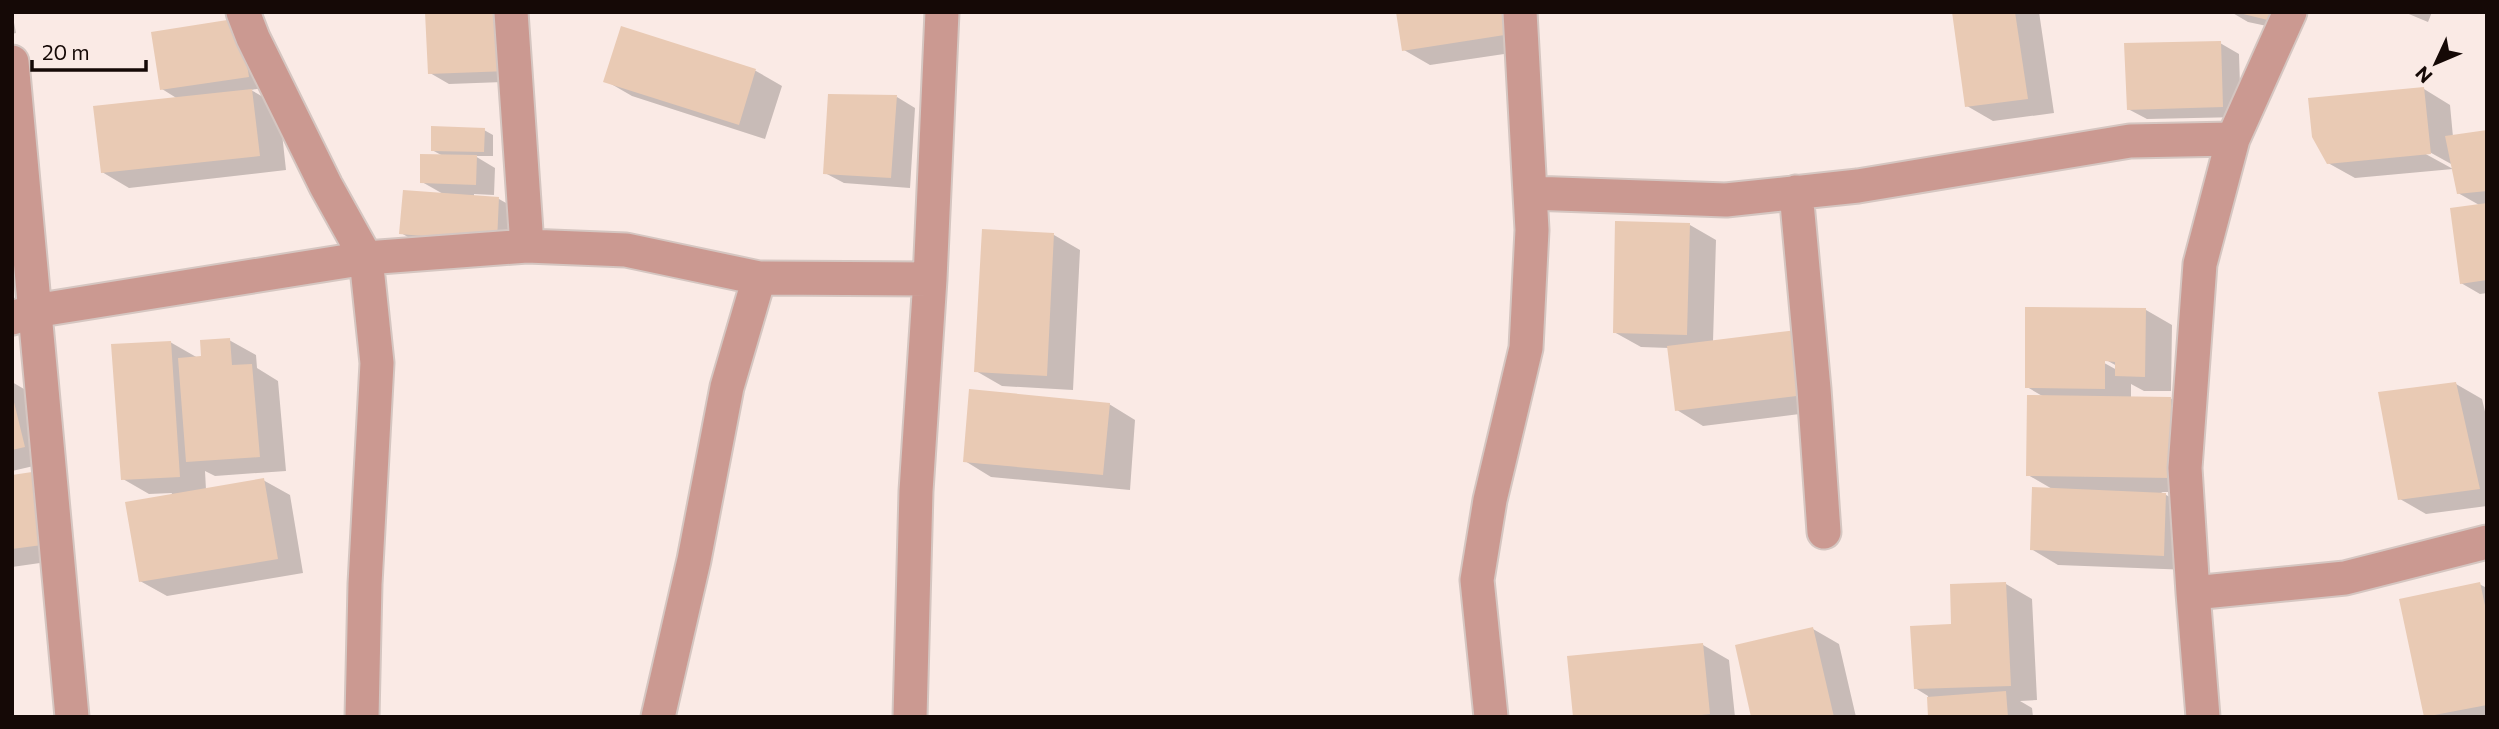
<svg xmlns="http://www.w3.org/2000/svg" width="2499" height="729" viewBox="0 0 2499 729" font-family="Commissioner,sans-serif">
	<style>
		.shadow { fill: #0003; fill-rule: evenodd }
		.building { fill: #e9cab4 }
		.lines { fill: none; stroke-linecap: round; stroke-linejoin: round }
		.street-casing { stroke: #d5c6c1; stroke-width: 37 }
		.street { stroke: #cb9991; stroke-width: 33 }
	</style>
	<rect width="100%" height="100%" fill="#faeae5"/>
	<path class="shadow" d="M 12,12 L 16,33 L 12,34 Z
		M 1531,12 L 1537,49 L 1430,65 L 1404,50 Z
		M 1953,12 L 2039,12 L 2054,113 L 1993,121 L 1967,106 Z
		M 2231,12 L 2298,12 L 2295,32 L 2248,22 Z
		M 2404,12 L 2432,12 L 2428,22 Z
		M 427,14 L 527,81 L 449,84 L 430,73 Z
		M 240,20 L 267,87 L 251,90 L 279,106 L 286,170 L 129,188 L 102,172 L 178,99 L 162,89 Z
		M 622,28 L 756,71 L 782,86 L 765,139 L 632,96 L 606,81 Z
		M 2220,43 L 2239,54 L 2241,117 L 2147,119 L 2128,109 Z
		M 2424,89 L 2450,105 L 2453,137 L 2487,131 L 2487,293 L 2480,294 L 2461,283 L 2481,206 L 2458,193 L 2453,165 L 2424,149 L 2422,152 L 2453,169 L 2355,178 L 2328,163 Z
		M 897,97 L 915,108 L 910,188 L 844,183 L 825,173 Z
		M 484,130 L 493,135 L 493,156 L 475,156 L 495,168 L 494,195 L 474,194 L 474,197 L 499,199 L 518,210 L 515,251 L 420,244 L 401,233 L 445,195 L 422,182 L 443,156 L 432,150 Z
		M 1690,225 L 1716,240 L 1713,342 L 1831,410 L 1703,426 L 1677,410 L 1669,348 L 1641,347 L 1614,332 Z
		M 983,230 L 1054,235 L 1080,250 L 1073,390 L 1002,386 L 976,371 Z
		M 2146,310 L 2172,325 L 2171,391 L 2144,391 L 2131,384 L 2131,398 L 2170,398 L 2197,414 L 2197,492 L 2161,492 L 2192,510 L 2190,570 L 2058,565 L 2031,549 L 2054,490 L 2028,475 L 2044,397 L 2027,387 ZM 2099,356 L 2117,366 L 2117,370 L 2097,359 Z
		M 229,340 L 256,355 L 257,368 L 278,381 L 286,471 L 215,476 L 205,471 L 206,490 L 263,480 L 290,495 L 303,573 L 167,596 L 140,581 L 172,493 L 149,494 L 123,479 L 170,342 L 198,358 Z
		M 12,382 L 36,396 L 51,462 L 12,471 Z
		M 2456,384 L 2482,399 L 2487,420 L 2487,506 L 2426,514 L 2400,499 Z
		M 1109,404 L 1135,420 L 1130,490 L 991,477 L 965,461 Z
		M 31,474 L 58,489 L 68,559 L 12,567 L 12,477 Z
		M 2006,584 L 2032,599 L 2037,700 L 2020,701 L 2032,708 L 2033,717 L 1930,717 L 1928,696 L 1915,688 L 1953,626 Z
		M 2479,584 L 2487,588 L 2487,717 L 2426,717 Z
		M 1813,629 L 1839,644 L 1856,717 L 1753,717 Z
		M 1703,645 L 1729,660 L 1735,717 L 1575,717 Z"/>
	<path class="building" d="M 425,12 L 505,12 L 509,71 L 428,74 Z
		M 1396,12 L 1508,12 L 1511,34 L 1402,51 Z
		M 1952,12 L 2015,12 L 2028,99 L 1965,107 Z
		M 2235,12 L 2278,12 L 2276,22 Z
		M 240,18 L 249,77 L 160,90 L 151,32 Z
		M 621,26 L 756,69 L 739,125 L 603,82 Z
		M 2221,41 L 2223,107 L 2127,110 L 2124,43 Z
		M 2424,87 L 2431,154 L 2327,164 L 2312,137 L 2308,98 Z
		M 252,89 L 260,156 L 101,173 L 93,106 Z
		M 828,94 L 897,95 L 891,178 L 823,174 Z
		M 431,126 L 485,128 L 484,152 L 431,151 Z
		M 2487,130 L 2487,191 L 2457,194 L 2445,136 Z
		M 420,154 L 477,155 L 476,185 L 420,183 Z
		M 403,190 L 499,197 L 497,242 L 399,234 Z
		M 2487,203 L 2487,280 L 2460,284 L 2450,208 Z
		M 1615,221 L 1690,223 L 1687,335 L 1613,333 Z
		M 982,229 L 1054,233 L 1047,376 L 974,372 Z
		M 2025,307 L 2146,308 L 2145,377 L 2115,376 L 2115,362 L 2105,361 L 2105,389 L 2025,388 Z
		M 1797,330 L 1805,395 L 1675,411 L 1667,346 Z
		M 230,338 L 232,365 L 252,364 L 260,457 L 186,462 L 178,358 L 201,356 L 200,340 Z
		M 171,341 L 180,477 L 121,480 L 111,344 Z
		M 2456,382 L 2480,489 L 2398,500 L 2378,392 Z
		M 969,389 L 1110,403 L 1103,475 L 963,462 Z
		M 12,394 L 25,447 L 12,450 Z
		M 2027,395 L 2171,397 L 2171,478 L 2026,476 Z
		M 32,472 L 42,545 L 12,549 L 12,475 Z
		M 264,478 L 278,559 L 139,582 L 125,502 Z
		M 2032,487 L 2166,493 L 2164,556 L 2030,550 Z
		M 2006,582 L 2011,686 L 1914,689 L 1910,626 L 1951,624 L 1950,584 Z
		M 2480,582 L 2487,615 L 2487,705 L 2424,717 L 2399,599 Z
		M 1813,627 L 1834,717 L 1751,717 L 1735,645 Z
		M 1703,643 L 1710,714 L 1684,717 L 1573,717 L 1567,656 Z
		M 2006,691 L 2008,717 L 1928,717 L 1927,697 Z"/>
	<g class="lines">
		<g class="street-casing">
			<path id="street" d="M 243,12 L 253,38 L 326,186 L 366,258 L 377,363 L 365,584 L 362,717
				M 511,12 L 527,246
				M 12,62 L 72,717
				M 1796,192 L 1814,389 L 1824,532
				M 1530,193 L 1726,200 L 1858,186 L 2130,141 L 2233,139
				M 12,318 L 34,311 L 366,258 L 527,246 L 626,250 L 759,278 L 930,279
				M 2193,593 L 2345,578 L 2487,542
				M 658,717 L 694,560 L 727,387 L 759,278
				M 910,717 L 916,491 L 930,279 L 942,12
				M 1491,717 L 1477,580 L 1490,500 L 1526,348 L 1532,230 L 1520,12
				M 2203,717 L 2193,593 L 2185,468 L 2200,264 L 2233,139 L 2290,12"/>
		</g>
		<use href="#street" class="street"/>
	</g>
	<rect width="2499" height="729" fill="none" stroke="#150906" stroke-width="28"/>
	<g transform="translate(2436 63) rotate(226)" stroke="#faeae5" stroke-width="5" paint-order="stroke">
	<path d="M0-5L12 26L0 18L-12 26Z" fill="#150906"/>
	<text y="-10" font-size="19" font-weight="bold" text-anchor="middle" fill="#150906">N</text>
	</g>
	<path d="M32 60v10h114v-10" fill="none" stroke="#150906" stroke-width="3.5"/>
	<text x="42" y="60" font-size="21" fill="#150906" stroke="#faeae5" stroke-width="5" paint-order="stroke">20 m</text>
</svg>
